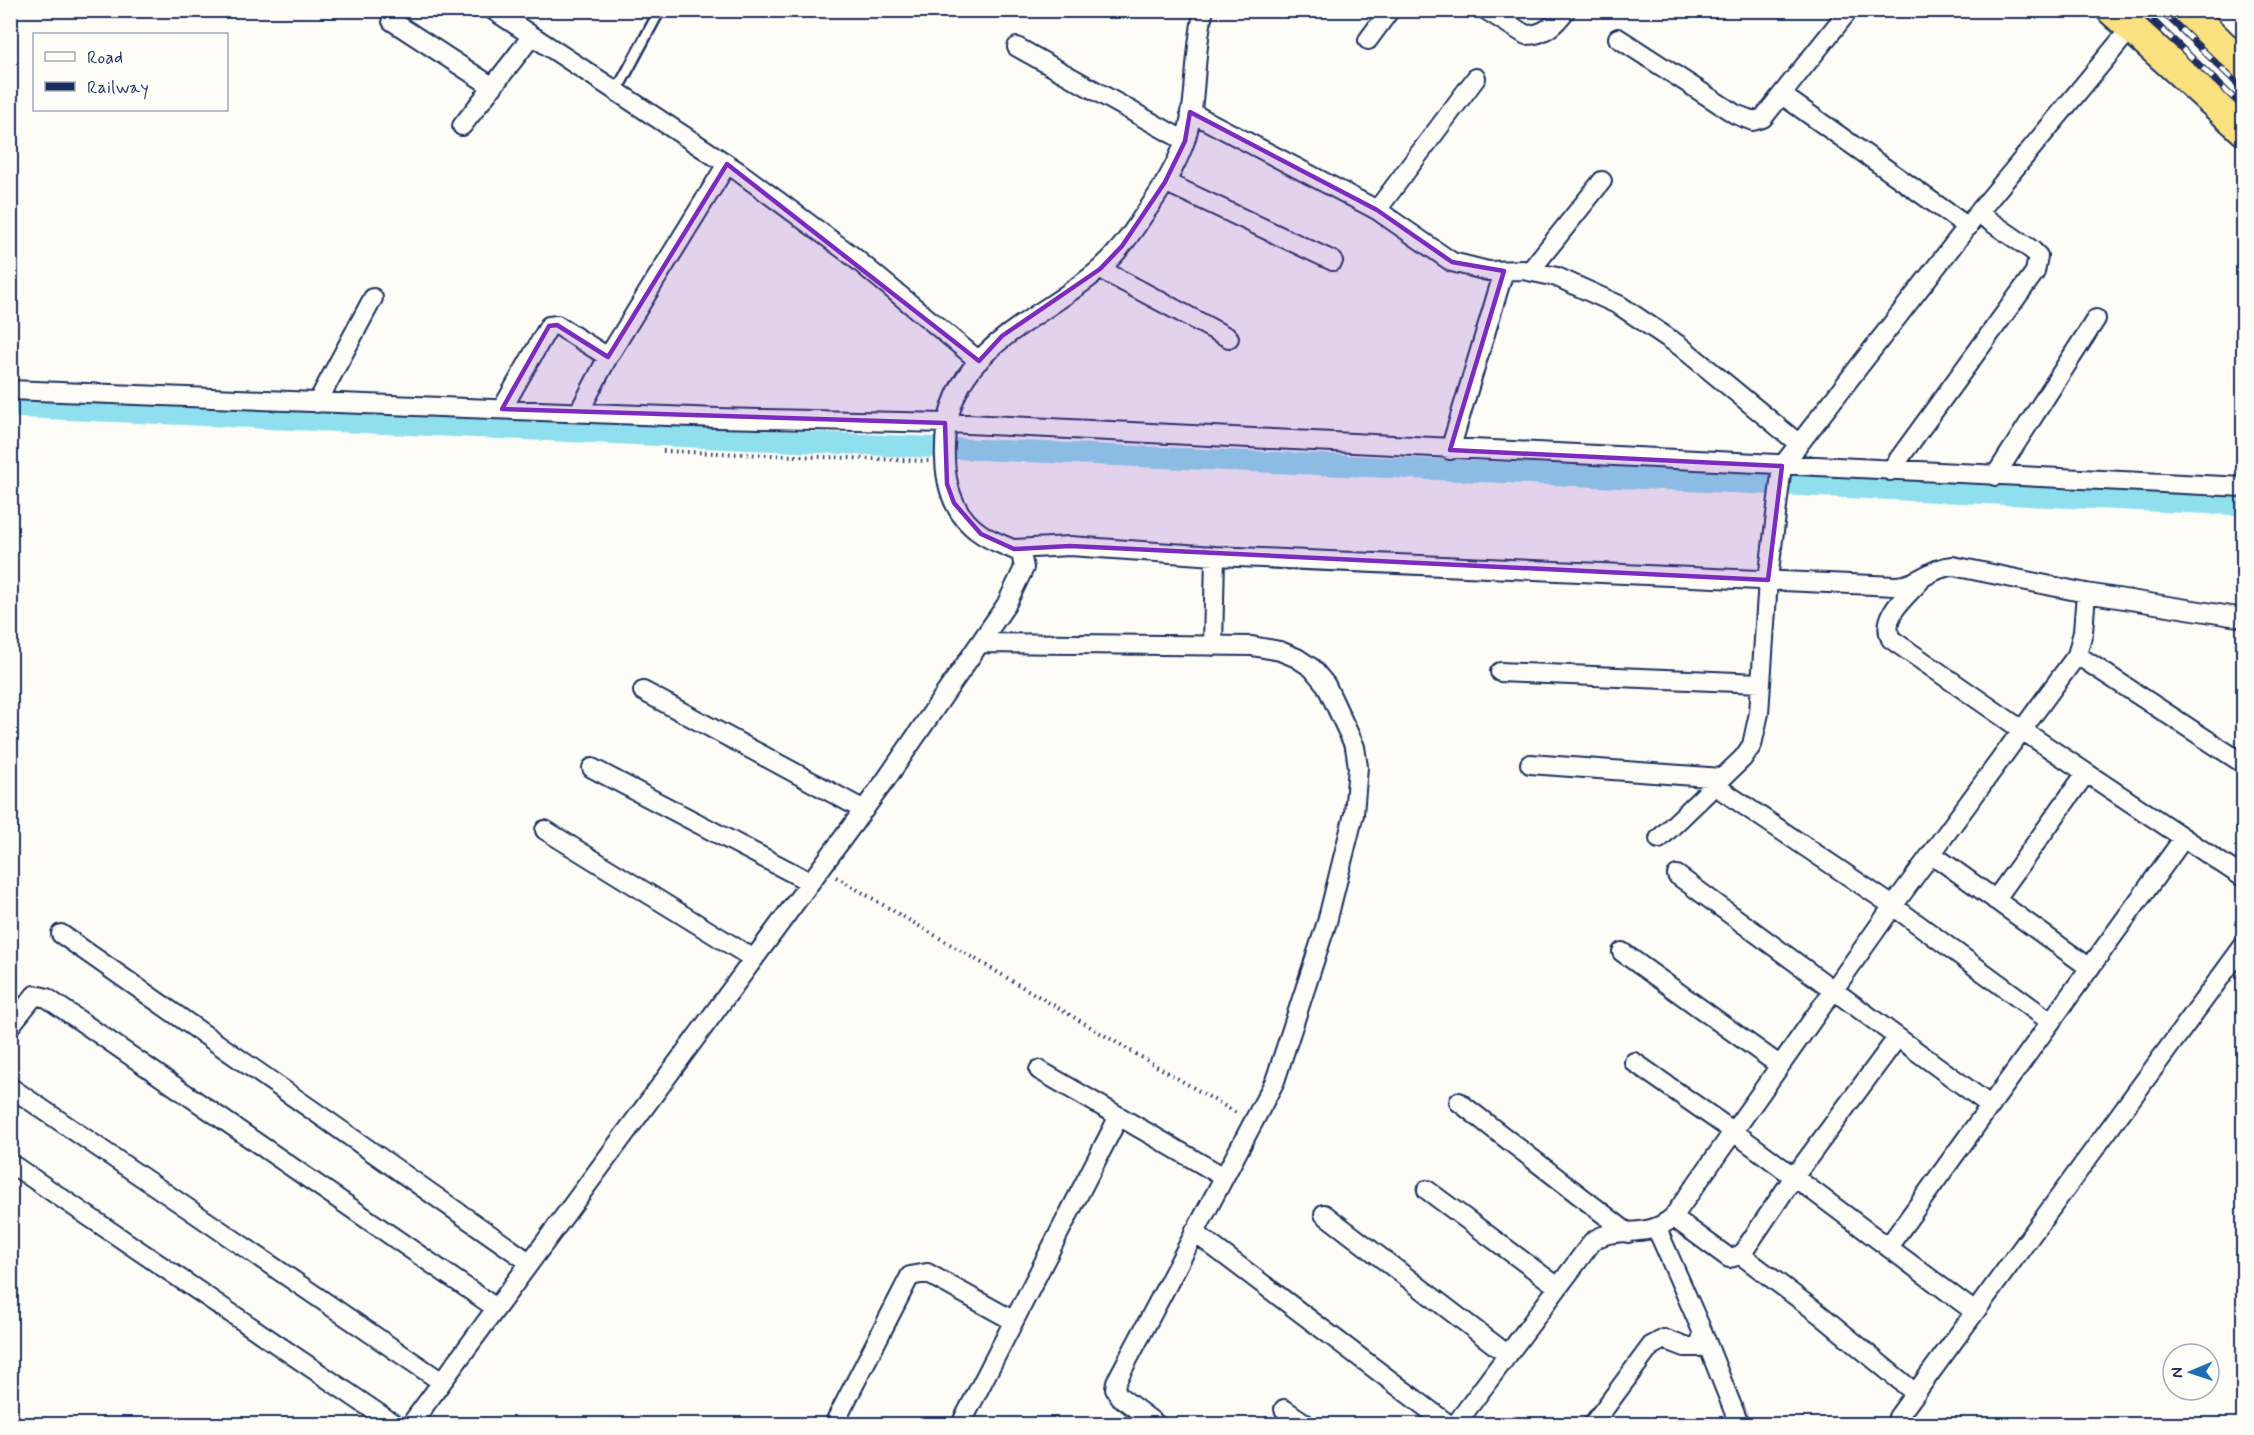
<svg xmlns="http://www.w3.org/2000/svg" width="2254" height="1435" viewBox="0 0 2254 1435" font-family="Mynerve,sans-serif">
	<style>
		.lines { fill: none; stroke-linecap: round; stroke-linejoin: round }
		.canal { stroke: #90dfee; stroke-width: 21 }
		.service-casing { stroke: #1b2f5e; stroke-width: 14 }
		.minor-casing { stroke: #1b2f5e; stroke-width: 22 }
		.trunk-casing { stroke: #1b2f5e; stroke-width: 34 }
		.path { stroke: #1b2f5e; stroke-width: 4; stroke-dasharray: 1.5 4.5; stroke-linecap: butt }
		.service { stroke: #fdfcf7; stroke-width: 9 }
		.minor { stroke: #fdfcf7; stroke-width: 18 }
		.trunk { stroke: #fbe080; stroke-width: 30 }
		.rail-casing { stroke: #1b2f5e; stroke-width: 7 }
		.rail { stroke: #fdfcf7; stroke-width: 4.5; stroke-dasharray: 14; stroke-linecap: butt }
		.marked { fill: #7b2cbf; fill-opacity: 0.2; stroke: #7b2cbf; stroke-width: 4.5; stroke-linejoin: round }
	</style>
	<rect width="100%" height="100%" fill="#fdfcf7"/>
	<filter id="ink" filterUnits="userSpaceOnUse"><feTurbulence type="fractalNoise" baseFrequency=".0167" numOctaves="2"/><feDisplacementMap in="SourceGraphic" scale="12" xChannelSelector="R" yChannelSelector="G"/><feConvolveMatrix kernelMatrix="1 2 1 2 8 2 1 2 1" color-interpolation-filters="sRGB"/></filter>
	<g filter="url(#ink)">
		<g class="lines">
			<path class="canal" d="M 10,407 L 2244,505"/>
			<g class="service-casing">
				<path id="service" d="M 616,92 L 660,10"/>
			</g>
			<g class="minor-casing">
				<path id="minor" d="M 390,10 L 392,21 L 493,87
					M 493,10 L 739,172 L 850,254 L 979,361
					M 1486,10 L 1526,35 C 1544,35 1555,25 1566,10
					M 1618,38 L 1735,114 L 1753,121 L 1763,118 L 1849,10
					M 1368,40 L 1390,10
					M 1017,47 L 1185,141
					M 1782,95 L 1968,227
					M 1190,112 L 1377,210 L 1452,262 L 1488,271 L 1523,270 L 1557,277 L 1619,305 L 1680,346 L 1799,444
					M 462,126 L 532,36
					M 1165,182 L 1333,261
					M 1377,210 L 1476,78
					M 1100,269 L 1229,338
					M 1530,271 L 1602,181
					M 10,390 L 718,418 L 947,423 L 2244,487
					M 317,403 L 373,298
					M 502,409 L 549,326 L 557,325 L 608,357
					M 579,412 L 608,357 L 727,164
					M 1450,450 L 1504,271
					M 1890,471 L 2035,272 L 2038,256 L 2032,250 L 1978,213
					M 1995,476 L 2096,319
					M 1014,549 L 1070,546 L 1215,556 L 1896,586 C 1919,585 1931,567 1953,566 L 2086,593 L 2244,618
					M 1920,581 C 1906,597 1880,616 1891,639 L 2022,730 L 2244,878
					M 981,643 L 1252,646 L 1280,651 L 1297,658 L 1312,668 L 1326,685 L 1355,747 L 1358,767 L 1354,814 L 1327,922 L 1275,1081 L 1116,1382 L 1115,1389 L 1119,1396 L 1156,1424
					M 1213,646 L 1215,556
					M 2077,655 L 2244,764
					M 1500,672 L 1760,683
					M 643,691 L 864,810
					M 1530,764 L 1722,778
					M 592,768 L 810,882
					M 1714,785 L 1893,906 L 2051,1022
					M 545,830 L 754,959
					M 1659,839 L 1743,758 L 1752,745 L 1759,713 L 1768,580 L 1782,466 L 1978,213 L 2130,29
					M 1932,854 L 2090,968
					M 1677,875 L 1991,1106
					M 1995,900 L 2086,773
					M 61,934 L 529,1262
					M 1622,952 L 1779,1065
					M 10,1026 L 35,995 L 47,998 L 496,1308
					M 1634,1062 L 1734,1132 L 1975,1312
					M 1039,1070 L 1224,1177
					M 10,1087 L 442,1382
					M 1459,1102 L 1628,1233
					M 10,1163 L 394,1424
					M 1427,1190 L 1558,1287
					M 1324,1214 L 1508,1355
					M 1673,1217 L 1729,1258 L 1741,1255 L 1794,1177 L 1897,1038
					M 1194,1232 L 1448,1424
					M 1888,1247 L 2183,839
					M 1741,1255 L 1822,1316 L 1915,1393
					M 1703,1333 L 1739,1424
					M 1284,1409 L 1306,1424
					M 1898,1417 L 2244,945
					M 411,1424 L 885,781 L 1006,605 L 1024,568 L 1021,553 C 1008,546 992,542 980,533 C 955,516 946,488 945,459 C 940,349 1033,327 1100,269 C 1117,254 1131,235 1143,216 C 1159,194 1176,167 1185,141 C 1198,101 1193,52 1204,10
					M 834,1424 L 910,1276 L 927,1273 L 1014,1321
					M 961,1424 L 1119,1116
					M 1456,1424 L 1592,1242 C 1615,1223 1645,1242 1673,1217 L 1893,906 L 2077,655 L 2083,632 L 2086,593
					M 1593,1424 L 1651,1346 L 1664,1339 L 1685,1347 L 1699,1347 L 1703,1333 L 1657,1229"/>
			</g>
			<g class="trunk-casing">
				<path id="trunk" d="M 2112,10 L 2244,130
					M 2186,10 L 2244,67"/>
			</g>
			<path class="path" d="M 663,451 L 929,461
				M 836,877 L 1238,1114"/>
			<use href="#service" class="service"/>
			<use href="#minor" class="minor"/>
			<use href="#trunk" class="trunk"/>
			<g class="rail-casing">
				<path id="rail" d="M 2142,10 L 2244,108
					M 2161,10 L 2244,90"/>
			</g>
			<use href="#rail" class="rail"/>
		</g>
	</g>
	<path class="marked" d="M 1190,112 L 1377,210 L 1452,262 L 1504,271 L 1450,450 L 1782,466 L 1768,580 L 1070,546 L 1014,549 L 981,534 L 954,503 L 947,484 L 945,423 L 502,409 L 549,326 L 557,325 L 608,357 L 727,164 L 979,361 L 1002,336 L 1100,269 L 1122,246 L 1165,182 L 1185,141 Z"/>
	<rect width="2254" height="1435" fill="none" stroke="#fdfcf7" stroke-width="36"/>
	<rect x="18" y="18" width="2218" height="1399" fill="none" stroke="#1b2f5e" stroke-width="2" filter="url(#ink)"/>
	<rect x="33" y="33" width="195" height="78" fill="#fdfcf7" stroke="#a3aaba" stroke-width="1.5"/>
	<rect x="45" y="52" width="30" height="9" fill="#fdfcf7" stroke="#a3aaba" stroke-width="1.5"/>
	<text x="87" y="63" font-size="18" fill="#1b2f5e">Road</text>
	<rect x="45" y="82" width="30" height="9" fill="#1b2f5e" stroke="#a3aaba" stroke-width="1.5"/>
	<text x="87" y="93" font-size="18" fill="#1b2f5e">Railway</text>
	<g transform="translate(2191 1372) rotate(268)"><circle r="28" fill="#fdfcf7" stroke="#a3aaba" stroke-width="1.5"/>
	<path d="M0-4.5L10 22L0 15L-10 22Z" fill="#1f6fb2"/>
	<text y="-9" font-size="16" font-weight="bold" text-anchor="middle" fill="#1b2f5e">N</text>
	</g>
</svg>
